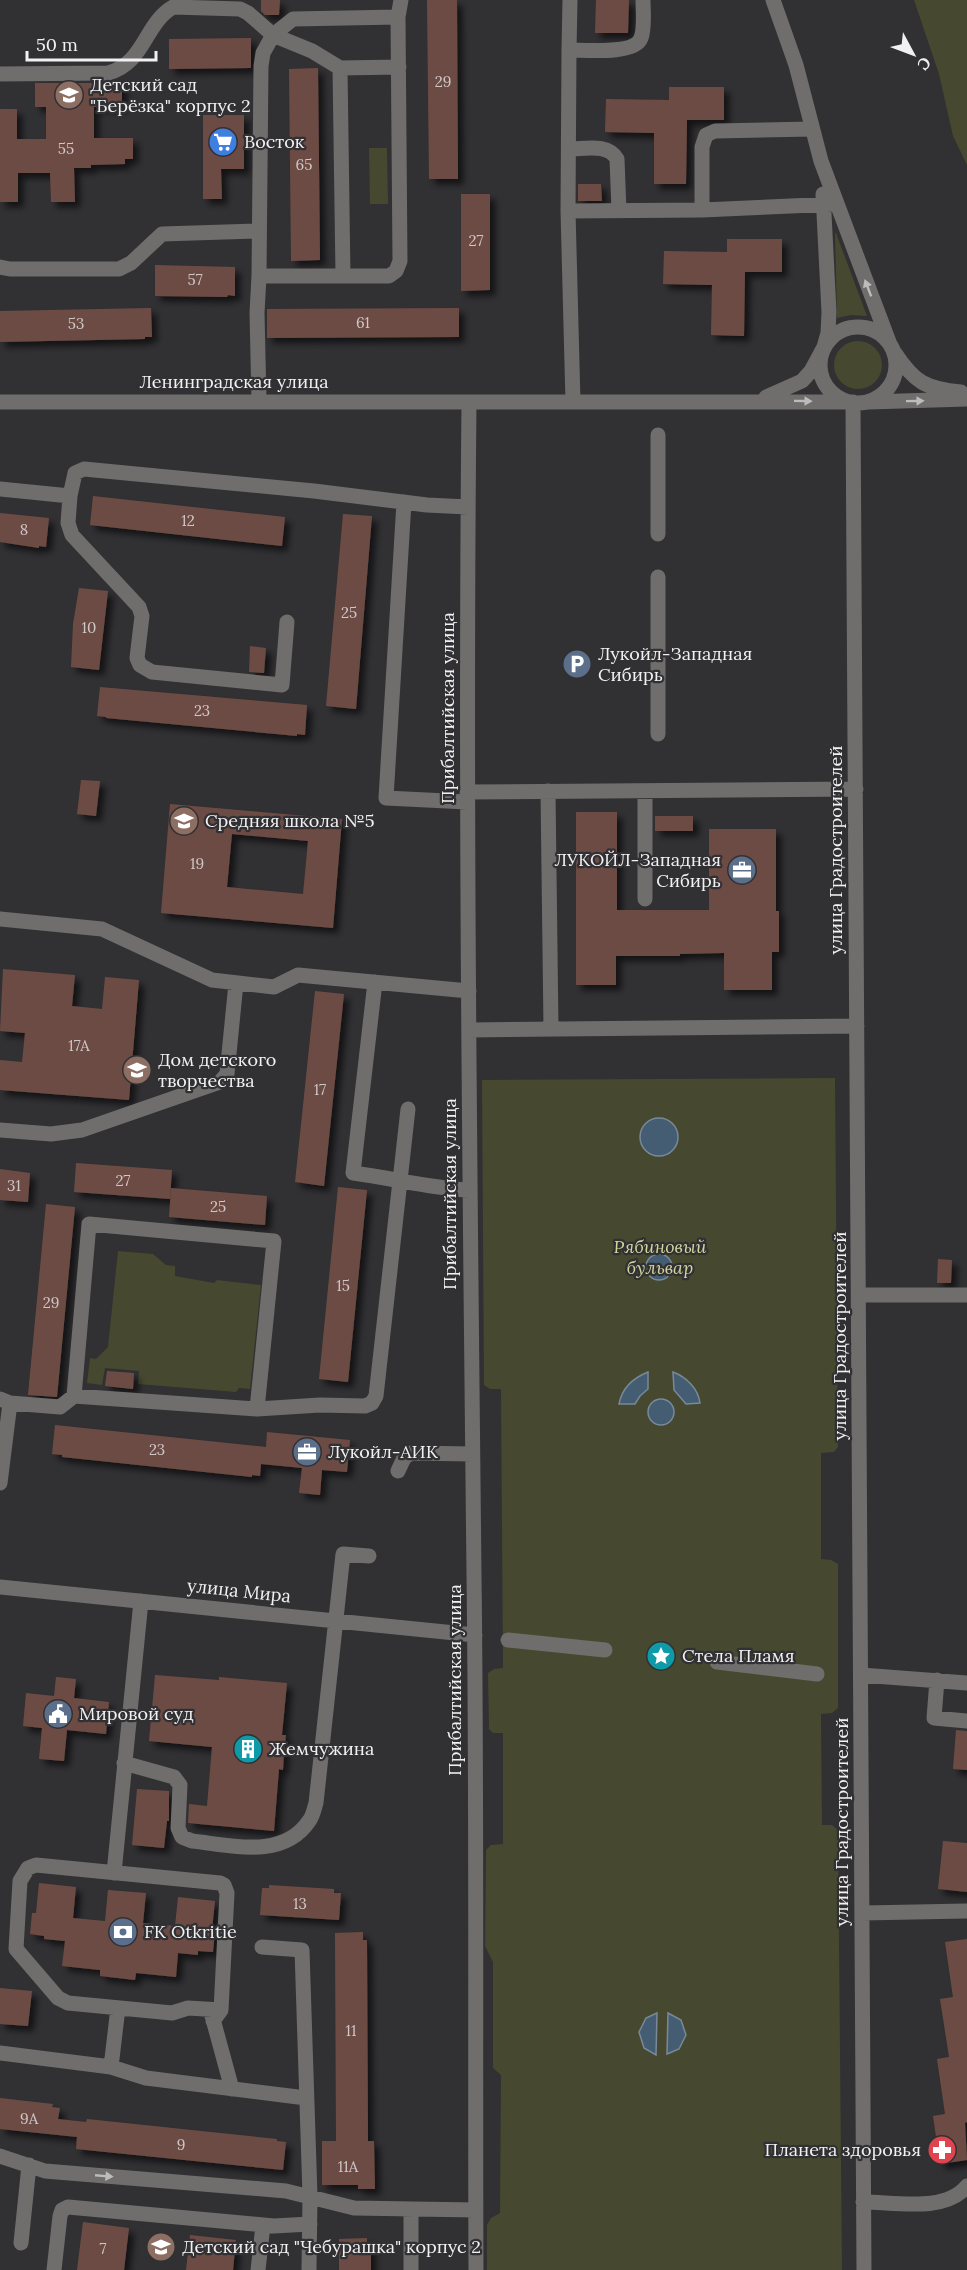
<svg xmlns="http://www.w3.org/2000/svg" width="967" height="2270" viewBox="0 0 967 2270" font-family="Lora,serif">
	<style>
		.green { fill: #46492f }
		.water { fill: #445d73; stroke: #788999; stroke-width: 1.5 }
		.building { fill: #6d4c45; fill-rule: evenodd; filter: url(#shadow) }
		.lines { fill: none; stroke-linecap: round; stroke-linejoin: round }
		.minor { stroke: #6f6e6d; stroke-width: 15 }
		.oneway { fill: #bdbcbd }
		.labels { text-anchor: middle; stroke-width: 4.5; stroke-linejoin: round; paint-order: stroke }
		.number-label { font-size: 15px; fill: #d0c7c7 }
		.poi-label { font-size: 18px; fill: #f1f0f2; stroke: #313033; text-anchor: start }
		.street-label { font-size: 18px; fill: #f1f0f2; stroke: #313033 }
		.park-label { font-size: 18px; font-style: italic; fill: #d0d69c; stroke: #313033 }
	</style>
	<defs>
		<filter id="shadow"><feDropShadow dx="5.5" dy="5.5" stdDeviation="3" flood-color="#0009"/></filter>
	</defs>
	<rect width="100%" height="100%" fill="#313033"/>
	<path class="green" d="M 914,0 L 967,0 L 967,165 L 953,136 L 939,74 Z
		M 369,148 L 387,148 L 388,204 L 370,204 Z
		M 835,233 L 836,233 L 867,316 L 851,315 L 837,318 Z
		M834 365a24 24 0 1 1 48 0a24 24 0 1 1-48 0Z
		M 835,1078 L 838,1447 L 834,1452 L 821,1453 L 821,1559 L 831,1560 L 838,1564 L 838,1708 L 832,1713 L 821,1714 L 822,1825 L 832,1825 L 838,1830 L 842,2270 L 487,2270 L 487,2225 L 491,2218 L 500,2213 L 501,2075 L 493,2068 L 493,1962 L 485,1946 L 486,1850 L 491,1845 L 503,1844 L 503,1733 L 493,1733 L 489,1729 L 488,1673 L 494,1669 L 503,1668 L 501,1389 L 490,1389 L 484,1385 L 482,1080 Z
		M 118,1251 L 153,1254 L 166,1265 L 175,1266 L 175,1276 L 214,1283 L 217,1280 L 261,1285 L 250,1389 L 239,1388 L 236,1392 L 138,1384 L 139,1371 L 105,1368 L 102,1385 L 87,1383 L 90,1358 L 96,1359 L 108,1347 Z"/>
	<path class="water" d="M640 1137a19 19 0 1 1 38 0a19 19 0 1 1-38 0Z
		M646 1267a13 13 0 1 1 26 0a13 13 0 1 1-26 0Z
		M 648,1372 L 648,1389 L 640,1396 L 635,1404 L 619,1404 C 622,1388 633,1378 648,1372 Z
		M 673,1372 C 686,1377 698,1388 700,1403 L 686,1404 L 674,1390 Z
		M648 1412a13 13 0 1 1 26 0a13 13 0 1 1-26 0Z
		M 657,2013 L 656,2055 L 644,2048 L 639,2032 L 646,2018 Z
		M 668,2013 L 681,2020 L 686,2035 L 679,2049 L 667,2054 Z"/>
	<path class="building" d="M 261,0 L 280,0 L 279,15 L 265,15 L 261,11 Z
		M 427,0 L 457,0 L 458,179 L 429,179 Z
		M 596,0 L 629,0 L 628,33 L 595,33 Z
		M 251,38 L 251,68 L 169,69 L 169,39 Z
		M 318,68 L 320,260 L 291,261 L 289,69 Z
		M 115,81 L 122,81 L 122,107 L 94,107 L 94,138 L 133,138 L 133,159 L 125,159 L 125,164 L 91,165 L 91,168 L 74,168 L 75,202 L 51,202 L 50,173 L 18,173 L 18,202 L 0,202 L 0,109 L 17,109 L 17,139 L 46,139 L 46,107 L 35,107 L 35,83 L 108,83 Z
		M 669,87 L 724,87 L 724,120 L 687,120 L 686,184 L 654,184 L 654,133 L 605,132 L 606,99 L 669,100 Z
		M 203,115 L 244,115 L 244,169 L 221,169 L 222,199 L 203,199 Z
		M 578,184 L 601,184 L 602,201 L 578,201 Z
		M 461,194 L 490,194 L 490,290 L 461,291 Z
		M 727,239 L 782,239 L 782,272 L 745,272 L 744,336 L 711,335 L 712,285 L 663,284 L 664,251 L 727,252 Z
		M 155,265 L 235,267 L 235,296 L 228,295 L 227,297 L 155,296 Z
		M 151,308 L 152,337 L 145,337 L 145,339 L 0,342 L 0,311 Z
		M 459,308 L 459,337 L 267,338 L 267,309 Z
		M 93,496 L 285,517 L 282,546 L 90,525 Z
		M 0,513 L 49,518 L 46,547 L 39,546 L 39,548 L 0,542 Z
		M 343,514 L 372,516 L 356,709 L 326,706 Z
		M 79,588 L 108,591 L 99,670 L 71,667 L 73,624 Z
		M 250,646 L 266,648 L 264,673 L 249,672 Z
		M 100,687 L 307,705 L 305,735 L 297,734 L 297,736 L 106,718 L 106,717 L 97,716 Z
		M 81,780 L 100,781 L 96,816 L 77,814 Z
		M 170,804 L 342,819 L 333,928 L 161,913 ZM 232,834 L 308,841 L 303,894 L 227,887 Z
		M 576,812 L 617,812 L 617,910 L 709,910 L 709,829 L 776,829 L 776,911 L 779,911 L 779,952 L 772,952 L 772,990 L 724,990 L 724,953 L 680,954 L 680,956 L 616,956 L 616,985 L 576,985 Z
		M 655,816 L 693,816 L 693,831 L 655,831 Z
		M 3,969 L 75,975 L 72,1006 L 102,1009 L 105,977 L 139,980 L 129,1100 L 0,1090 L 0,1060 L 22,1062 L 25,1033 L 0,1031 Z
		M 315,991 L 344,994 L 324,1186 L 295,1182 Z
		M 76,1163 L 172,1170 L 170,1199 L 74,1192 Z
		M 0,1169 L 30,1173 L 28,1202 L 0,1200 Z
		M 338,1187 L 367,1190 L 348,1382 L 319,1379 Z
		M 171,1188 L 267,1196 L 265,1225 L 169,1217 Z
		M 46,1204 L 75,1207 L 57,1397 L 28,1395 Z
		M 938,1259 L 952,1260 L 951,1283 L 937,1283 Z
		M 107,1371 L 134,1373 L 133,1389 L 105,1386 Z
		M 55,1425 L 266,1447 L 267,1432 L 350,1440 L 347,1472 L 322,1470 L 320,1495 L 299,1493 L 302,1468 L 261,1464 L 260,1476 L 252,1475 L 252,1477 L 62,1457 L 62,1455 L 52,1454 Z
		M 155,1675 L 219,1680 L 219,1677 L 287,1683 L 282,1735 L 286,1735 L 284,1753 L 283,1770 L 279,1769 L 274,1831 L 188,1823 L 189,1804 L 207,1806 L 212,1747 L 149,1741 Z
		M 56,1677 L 76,1679 L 74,1698 L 109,1702 L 106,1734 L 67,1730 L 64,1761 L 39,1759 L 42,1728 L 23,1726 L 26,1693 L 54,1696 Z
		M 956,1730 L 967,1731 L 967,1770 L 953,1769 Z
		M 137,1789 L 169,1791 L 169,1821 L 167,1821 L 164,1848 L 132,1845 Z
		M 943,1841 L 967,1843 L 967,1892 L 938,1889 Z
		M 39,1883 L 76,1887 L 73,1918 L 105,1921 L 108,1890 L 146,1893 L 143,1923 L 175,1926 L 178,1897 L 215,1901 L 212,1930 L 215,1931 L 213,1952 L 198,1951 L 198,1955 L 178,1953 L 176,1977 L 136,1973 L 135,1980 L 100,1976 L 100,1970 L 62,1966 L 65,1941 L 44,1939 L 44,1936 L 30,1934 L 32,1913 L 36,1913 Z
		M 269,1885 L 334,1889 L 334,1893 L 341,1893 L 339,1920 L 260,1915 L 262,1888 L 269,1888 Z
		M 363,1932 L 363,1940 L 367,1940 L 368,2141 L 374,2141 L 375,2189 L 358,2189 L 358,2185 L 322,2185 L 322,2141 L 336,2141 L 335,1933 Z
		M 967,1939 L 967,2122 L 965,2123 L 967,2160 L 940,2164 L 933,2116 L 945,2114 L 937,2059 L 949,2057 L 940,1999 L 953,1997 L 945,1942 Z
		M 0,1988 L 32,1991 L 28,2026 L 0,2024 Z
		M 0,2098 L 53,2104 L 52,2107 L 60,2108 L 58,2119 L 86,2122 L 87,2119 L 277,2139 L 277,2141 L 286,2142 L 283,2170 L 76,2149 L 77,2137 L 0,2129 Z
		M 83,2222 L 129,2228 L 124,2270 L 77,2270 Z
		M 190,2235 L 236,2240 L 233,2270 L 186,2270 Z
		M 367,2238 L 367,2246 L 371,2246 L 371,2270 L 339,2270 L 339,2239 Z"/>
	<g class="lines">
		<path class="minor" d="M 643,0 C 643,11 645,28 641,38 C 635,55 585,50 569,50 L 568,211 L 702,210 L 837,204
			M 773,0 L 796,65 L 821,161 L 889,342
			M 398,17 L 401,0
			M 569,50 L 570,0
			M 340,68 L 399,67
			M 0,74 L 108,73 C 145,63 144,24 173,7 L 240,9 L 248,13 L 273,35 L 312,51 L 340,68 L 343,276
			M 569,149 C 585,149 608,143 617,159 L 619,211
			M 702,210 L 702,147 L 706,135 L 715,131 L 812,129
			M 568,211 L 573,402
			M 0,267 L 10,269 L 119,269 L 131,263 L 162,234 L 259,231
			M820 365a38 38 0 1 1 76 0a38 38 0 1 1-76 0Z
			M 895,353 C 914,382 926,389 961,392
			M 766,397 L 802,381 L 811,371 L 824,347 L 828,333 L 829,312 L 823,194
			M 259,401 L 257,313 L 259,276 L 261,66 L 263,53 L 273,35 L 293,19 L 398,17 L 400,261 L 396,271 L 389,276 L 259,276
			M 0,402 L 853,402 L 864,2270
			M 869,402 L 967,399
			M 469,403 C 465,794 470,1185 474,1576 C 477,1807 475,2039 476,2270
			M 658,435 L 658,534
			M 0,489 L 70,496 L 75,473 L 84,469 L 314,491 L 427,505 L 468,507
			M 70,496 L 68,523 L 72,535 L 139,607 L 142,616 L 137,658 L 140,665 L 152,672 L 282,685 L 287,622
			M 404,502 L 386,798 L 467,802
			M 658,734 L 658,577
			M 548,791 L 551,1029
			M 467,792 L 856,789
			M 645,899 L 645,791
			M 0,919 L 102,929 L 212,980 L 274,987 L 298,975 L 469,991
			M 375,982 L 353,1173 C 392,1178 429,1188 469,1190
			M 469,1030 L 857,1026
			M 0,1130 L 51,1134 L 82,1130 L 220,1082 L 227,1074 L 236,983
			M 859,1295 L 967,1295
			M 0,1399 L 10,1403 L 0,1483
			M 10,1403 L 60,1407 L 74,1396 L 257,1409 L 274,1241 L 89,1224 L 74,1396
			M 257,1409 L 320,1405 L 365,1406 L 372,1403 L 376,1396 L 408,1109
			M 398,1471 L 404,1458 L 411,1453 L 472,1454
			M 0,1587 L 475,1635
			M 508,1640 L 605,1650
			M 717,1662 L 817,1674
			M 861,1675 L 967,1683
			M 937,1680 L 934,1718 L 967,1721
			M 124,1763 L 174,1777 L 180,1785 L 178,1828 L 182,1837 L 192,1841 C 230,1845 283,1860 309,1821 C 313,1816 314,1809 316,1803 L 343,1554 L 369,1556
			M 114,1873 L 141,1601
			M 862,1913 L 967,1911
			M 262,1947 L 302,1950 L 310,2196 L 309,2270
			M 211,2012 L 232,2089
			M 213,2021 L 221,2010 L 227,1893 L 224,1885 L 220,1883 L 36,1865 L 28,1868 L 20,1881 L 16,1949 L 58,1998 L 68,2003 L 172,2013 L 188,2008 L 221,2010
			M 0,2053 L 111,2067 L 146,2078 L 306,2098
			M 111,2067 L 118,2008
			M 0,2156 L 45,2171 L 286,2191 L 354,2208 L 476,2210
			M 863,2202 C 895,2202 945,2213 967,2186
			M 21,2243 L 29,2165
			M 54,2270 L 60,2216 L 62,2210 L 68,2207 L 274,2226 L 310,2224
			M 258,2270 L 263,2225
			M 411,2270 L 411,2210"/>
	</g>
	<defs><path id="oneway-solid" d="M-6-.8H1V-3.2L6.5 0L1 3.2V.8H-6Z" transform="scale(1.5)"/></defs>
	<g class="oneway">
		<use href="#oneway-solid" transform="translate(868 288) rotate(-111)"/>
		<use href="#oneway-solid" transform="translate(803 401) rotate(1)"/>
		<use href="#oneway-solid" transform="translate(915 401) rotate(-1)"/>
		<use href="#oneway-solid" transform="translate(104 2176) rotate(5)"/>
	</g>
	<defs>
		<g id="school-disc" transform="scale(1.5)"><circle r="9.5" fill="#8d6e63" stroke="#313033"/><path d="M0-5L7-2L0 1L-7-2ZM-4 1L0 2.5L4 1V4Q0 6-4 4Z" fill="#fff"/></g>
		<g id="supermarket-disc" transform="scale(1.5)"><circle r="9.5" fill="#3f7fe0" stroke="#313033"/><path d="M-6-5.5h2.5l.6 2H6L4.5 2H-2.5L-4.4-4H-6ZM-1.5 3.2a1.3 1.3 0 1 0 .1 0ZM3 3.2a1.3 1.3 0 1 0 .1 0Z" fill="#fff"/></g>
		<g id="parking-disc" transform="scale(1.5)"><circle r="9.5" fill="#5c6f8a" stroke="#313033"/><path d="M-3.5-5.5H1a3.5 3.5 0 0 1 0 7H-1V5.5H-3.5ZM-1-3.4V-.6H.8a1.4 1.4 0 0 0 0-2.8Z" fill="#fff"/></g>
		<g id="office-disc" transform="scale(1.5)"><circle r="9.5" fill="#5c6f8a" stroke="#313033"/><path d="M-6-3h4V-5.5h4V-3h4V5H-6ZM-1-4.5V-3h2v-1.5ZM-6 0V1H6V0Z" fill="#fff"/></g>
		<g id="sight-disc" transform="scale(1.5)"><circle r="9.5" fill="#0f9aa8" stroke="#313033"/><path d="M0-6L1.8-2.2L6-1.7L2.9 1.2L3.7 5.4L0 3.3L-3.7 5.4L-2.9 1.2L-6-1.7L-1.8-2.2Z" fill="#fff"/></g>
		<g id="civic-disc" transform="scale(1.5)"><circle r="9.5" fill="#5c6f8a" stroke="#313033"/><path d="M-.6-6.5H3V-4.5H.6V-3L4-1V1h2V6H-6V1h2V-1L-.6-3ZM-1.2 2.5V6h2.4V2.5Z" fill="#fff"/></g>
		<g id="building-disc" transform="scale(1.5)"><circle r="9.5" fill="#0f9aa8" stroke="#313033"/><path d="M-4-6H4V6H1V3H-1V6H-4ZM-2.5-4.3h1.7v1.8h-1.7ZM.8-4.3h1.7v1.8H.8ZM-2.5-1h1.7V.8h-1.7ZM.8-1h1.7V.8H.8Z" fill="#fff"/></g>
		<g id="bank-disc" transform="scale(1.5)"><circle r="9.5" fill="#5c6f8a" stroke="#313033"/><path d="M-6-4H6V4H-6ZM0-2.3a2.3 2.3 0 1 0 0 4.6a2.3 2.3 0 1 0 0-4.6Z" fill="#fff"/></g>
		<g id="pharmacy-disc" transform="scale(1.5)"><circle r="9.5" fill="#e0444e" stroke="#313033"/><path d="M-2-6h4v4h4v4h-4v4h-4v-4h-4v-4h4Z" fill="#fff"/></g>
	</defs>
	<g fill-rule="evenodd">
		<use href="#school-disc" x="69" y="95"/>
		<use href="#supermarket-disc" x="223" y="142"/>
		<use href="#parking-disc" x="577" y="664"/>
		<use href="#school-disc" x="184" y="821"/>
		<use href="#office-disc" x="742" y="870"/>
		<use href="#school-disc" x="137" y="1070"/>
		<use href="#office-disc" x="307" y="1452"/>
		<use href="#sight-disc" x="661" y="1656"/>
		<use href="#civic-disc" x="58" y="1714"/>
		<use href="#building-disc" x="248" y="1749"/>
		<use href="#bank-disc" x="123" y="1932"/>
		<use href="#pharmacy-disc" x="942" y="2150"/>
		<use href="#school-disc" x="161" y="2247"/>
	</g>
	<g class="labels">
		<g class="number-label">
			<text x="443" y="87">29</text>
			<text x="66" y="154">55</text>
			<text x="304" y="170">65</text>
			<text x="476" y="246">27</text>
			<text x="195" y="285">57</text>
			<text x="363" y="328">61</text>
			<text x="76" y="329">53</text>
			<text x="188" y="526">12</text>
			<text x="24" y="535">8</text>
			<text x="349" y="618">25</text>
			<text x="89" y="633">10</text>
			<text x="202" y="716">23</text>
			<text x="197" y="869">19</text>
			<text x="79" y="1051">17А</text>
			<text x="320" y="1095">17</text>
			<text x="123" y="1186">27</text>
			<text x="14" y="1191">31</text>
			<text x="218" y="1212">25</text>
			<text x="343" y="1291">15</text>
			<text x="51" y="1308">29</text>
			<text x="157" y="1455">23</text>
			<text x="300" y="1909">13</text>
			<text x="351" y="2036">11</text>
			<text x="29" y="2124">9А</text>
			<text x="181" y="2150">9</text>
			<text x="348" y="2172">11А</text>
			<text x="103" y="2254">7</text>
		</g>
		<g class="poi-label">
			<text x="90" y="91">Детский сад<tspan x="90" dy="21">"Берёзка" корпус 2</tspan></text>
			<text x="244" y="148">Восток</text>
			<text x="598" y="660">Лукойл-Западная<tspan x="598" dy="21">Сибирь</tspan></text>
			<text x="205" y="827">Средняя школа №5</text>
			<text x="721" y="866" text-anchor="end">ЛУКОЙЛ-Западная<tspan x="721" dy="21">Сибирь</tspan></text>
			<text x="158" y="1066">Дом детского<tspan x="158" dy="21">творчества</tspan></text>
			<text x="328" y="1458">Лукойл-АИК</text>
			<text x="682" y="1662">Стела Пламя</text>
			<text x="79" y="1720">Мировой суд</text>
			<text x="269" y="1755">Жемчужина</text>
			<text x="144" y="1938">FK Otkritie</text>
			<text x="921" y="2156" text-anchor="end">Планета здоровья</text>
			<text x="182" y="2253">Детский сад "Чебурашка" корпус 2</text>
		</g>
		<g class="street-label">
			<text x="234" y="388">Ленинградская улица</text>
			<text transform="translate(448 708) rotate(-90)" y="6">Прибалтийская улица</text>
			<text transform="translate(836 850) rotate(-90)" y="6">улица Градостроителей</text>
			<text transform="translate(450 1194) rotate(-90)" y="6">Прибалтийская улица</text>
			<text transform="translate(840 1336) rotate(-90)" y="6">улица Градостроителей</text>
			<text transform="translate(239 1591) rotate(6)" y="6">улица Мира</text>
			<text transform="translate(455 1680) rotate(-90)" y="6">Прибалтийская улица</text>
			<text transform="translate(842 1822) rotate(-90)" y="6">улица Градостроителей</text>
		</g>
		<g class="park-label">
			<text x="660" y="1253">Рябиновый<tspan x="660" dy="21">бульвар</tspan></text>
		</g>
	</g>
	<g transform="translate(913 54) rotate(131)" stroke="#313033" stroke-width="4.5" paint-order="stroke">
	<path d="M0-4.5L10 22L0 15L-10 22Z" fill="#f1f0f2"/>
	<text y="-9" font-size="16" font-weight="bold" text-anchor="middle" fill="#f1f0f2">С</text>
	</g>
	<path d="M27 51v9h129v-9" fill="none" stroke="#f1f0f2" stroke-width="3"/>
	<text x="36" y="51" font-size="18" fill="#f1f0f2" stroke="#313033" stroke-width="4.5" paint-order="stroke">50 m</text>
</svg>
